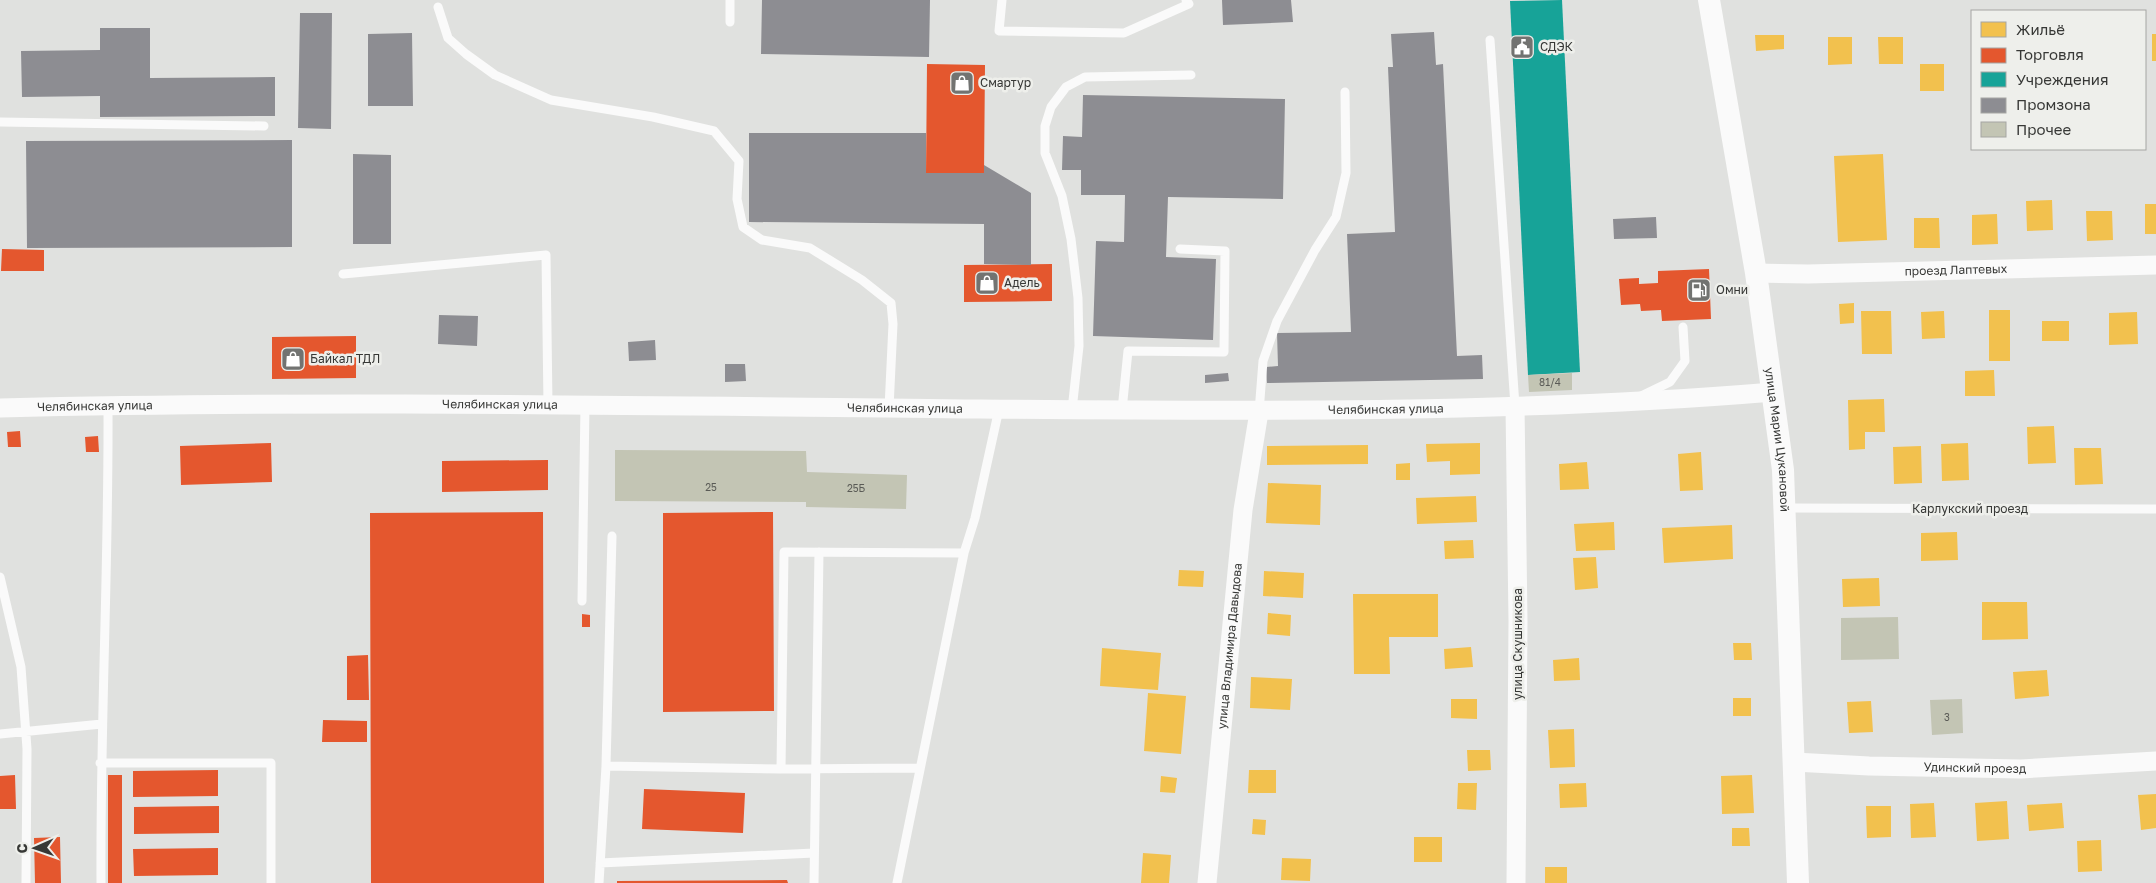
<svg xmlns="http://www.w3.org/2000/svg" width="2156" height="883" viewBox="0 0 2156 883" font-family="'Golos Text',sans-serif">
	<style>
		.homes { fill: #f2c14e }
		.shops { fill: #e4572e }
		.public { fill: #17a398 }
		.industry { fill: #8d8d92 }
		.building { fill: #c3c5b4 }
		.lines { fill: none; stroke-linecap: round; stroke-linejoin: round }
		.service { stroke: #fafafa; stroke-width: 9 }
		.minor { stroke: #fafafa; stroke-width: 19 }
		.tertiary { stroke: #fafafa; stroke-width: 22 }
		.labels { text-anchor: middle; stroke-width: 5; stroke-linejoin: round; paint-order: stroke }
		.number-label { font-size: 10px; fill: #5a5b56 }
		.poi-label { font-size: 12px; fill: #373836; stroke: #eeefeb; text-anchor: start }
		.street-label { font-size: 12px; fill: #373836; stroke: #eeefeb }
	</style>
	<rect width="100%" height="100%" fill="#e0e1df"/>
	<path class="homes" d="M 2152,34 L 2156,34 L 2156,61 L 2152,61 Z
		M 1755,35 L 1784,35 L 1784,49 L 1756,51 Z
		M 1828,37 L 1852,37 L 1852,64 L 1828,65 Z
		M 1878,37 L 1903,37 L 1903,64 L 1879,64 Z
		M 1920,64 L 1944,64 L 1944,91 L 1920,91 Z
		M 1883,154 L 1887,240 L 1838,242 L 1834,156 Z
		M 2052,200 L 2053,230 L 2027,231 L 2026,201 Z
		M 2145,204 L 2156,204 L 2156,234 L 2145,234 Z
		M 2086,211 L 2112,211 L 2113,240 L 2087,241 Z
		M 1997,214 L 1998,244 L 1972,245 L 1972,215 Z
		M 1914,218 L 1939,218 L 1940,248 L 1914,248 Z
		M 1854,303 L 1854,323 L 1840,324 L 1839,304 Z
		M 1989,310 L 2010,310 L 2010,361 L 1989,361 Z
		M 1861,311 L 1891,311 L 1892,354 L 1862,354 Z
		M 1944,311 L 1945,338 L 1922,339 L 1921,312 Z
		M 2137,312 L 2138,344 L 2109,345 L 2109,313 Z
		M 2042,321 L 2069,321 L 2069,341 L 2042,341 Z
		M 1994,370 L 1995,396 L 1965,396 L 1965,371 Z
		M 1884,399 L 1885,432 L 1865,432 L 1865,449 L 1849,450 L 1848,400 Z
		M 2054,426 L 2056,463 L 2028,464 L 2027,427 Z
		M 1480,443 L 1480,474 L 1450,475 L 1450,461 L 1427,462 L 1426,444 Z
		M 1968,443 L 1969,480 L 1942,481 L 1941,444 Z
		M 1368,445 L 1368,464 L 1267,465 L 1267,446 Z
		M 1921,446 L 1922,483 L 1894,484 L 1893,447 Z
		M 2074,448 L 2101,448 L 2103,484 L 2075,485 Z
		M 1701,452 L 1703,490 L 1680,491 L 1678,454 Z
		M 1587,462 L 1589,489 L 1560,490 L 1559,464 Z
		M 1410,463 L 1410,480 L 1396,480 L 1396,464 Z
		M 1268,483 L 1321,485 L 1320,525 L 1266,523 Z
		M 1476,496 L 1477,522 L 1417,524 L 1416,498 Z
		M 1614,522 L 1615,550 L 1576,551 L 1574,524 Z
		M 1732,525 L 1733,559 L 1664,563 L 1662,528 Z
		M 1957,532 L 1958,560 L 1921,561 L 1921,533 Z
		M 1473,540 L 1474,558 L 1445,559 L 1444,541 Z
		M 1596,557 L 1598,588 L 1575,590 L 1573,558 Z
		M 1179,570 L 1204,571 L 1203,587 L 1178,586 Z
		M 1264,571 L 1304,573 L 1303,598 L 1263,596 Z
		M 1879,578 L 1880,606 L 1843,607 L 1842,579 Z
		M 1353,594 L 1438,594 L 1438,637 L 1389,637 L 1390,674 L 1354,674 Z
		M 1982,602 L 2027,602 L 2028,639 L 1982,640 Z
		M 1268,613 L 1291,615 L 1290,636 L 1267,634 Z
		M 1733,643 L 1751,643 L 1752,660 L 1734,660 Z
		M 1471,647 L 1473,667 L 1445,669 L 1444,649 Z
		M 1102,648 L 1161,653 L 1158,690 L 1100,686 Z
		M 1579,658 L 1580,680 L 1554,681 L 1553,660 Z
		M 2047,670 L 2049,696 L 2015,699 L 2013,672 Z
		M 1251,677 L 1292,679 L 1290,710 L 1250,708 Z
		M 1148,693 L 1186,696 L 1181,754 L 1144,751 Z
		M 1733,698 L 1751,698 L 1751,716 L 1733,716 Z
		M 1451,699 L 1477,699 L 1477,719 L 1451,718 Z
		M 1871,701 L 1873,732 L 1849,733 L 1847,702 Z
		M 1574,729 L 1575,767 L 1550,768 L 1548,730 Z
		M 1467,750 L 1490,750 L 1491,770 L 1468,771 Z
		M 1249,770 L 1276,770 L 1276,793 L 1248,793 Z
		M 1752,775 L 1754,813 L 1722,814 L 1721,776 Z
		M 1161,776 L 1177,778 L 1175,793 L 1160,792 Z
		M 1458,783 L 1477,783 L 1476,810 L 1457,809 Z
		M 1586,783 L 1587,807 L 1560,808 L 1559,784 Z
		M 2156,794 L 2156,828 L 2141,830 L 2138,795 Z
		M 2007,801 L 2009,839 L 1977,841 L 1975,803 Z
		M 1934,803 L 1936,837 L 1911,838 L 1910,804 Z
		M 2062,803 L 2064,828 L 2029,831 L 2027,805 Z
		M 1866,806 L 1891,806 L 1891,837 L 1867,838 Z
		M 1253,819 L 1266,820 L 1265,835 L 1252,834 Z
		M 1732,828 L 1749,828 L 1750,846 L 1732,846 Z
		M 1414,837 L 1442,837 L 1442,862 L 1414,862 Z
		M 2101,840 L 2102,871 L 2078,872 L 2077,841 Z
		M 1143,853 L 1171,855 L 1169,883 L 1141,883 Z
		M 1282,858 L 1311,859 L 1310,881 L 1281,880 Z
		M 1545,867 L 1567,867 L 1567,883 L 1545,883 Z"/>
	<path class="shops" d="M 927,64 L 985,65 L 984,173 L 926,173 Z
		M 2,249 L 44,250 L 44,271 L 1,271 Z
		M 1052,264 L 1052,301 L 964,302 L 964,265 Z
		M 1709,269 L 1711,319 L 1662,321 L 1661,310 L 1641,311 L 1640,304 L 1621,305 L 1619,279 L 1639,278 L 1639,284 L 1658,283 L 1658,271 Z
		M 356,336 L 356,378 L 272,379 L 272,337 Z
		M 20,431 L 21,447 L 8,447 L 7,432 Z
		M 98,436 L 99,452 L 86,452 L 85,437 Z
		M 271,443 L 272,482 L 181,485 L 180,446 Z
		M 548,460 L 548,490 L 442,492 L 442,461 Z
		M 543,512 L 544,883 L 371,883 L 370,513 Z
		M 773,512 L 774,711 L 663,712 L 663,513 Z
		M 582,614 L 590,615 L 590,627 L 582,627 Z
		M 368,655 L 369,700 L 347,700 L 347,656 Z
		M 323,720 L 367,721 L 367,742 L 322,742 Z
		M 218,770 L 218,796 L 133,797 L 133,771 Z
		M 15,775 L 16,809 L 0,809 L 0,776 Z
		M 108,775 L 122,775 L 122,883 L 108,883 Z
		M 644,789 L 745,793 L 743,833 L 642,829 Z
		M 219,806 L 219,833 L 134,834 L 134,807 Z
		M 60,837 L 61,883 L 35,883 L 34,838 Z
		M 218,848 L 218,875 L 134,876 L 133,849 Z
		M 787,880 L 788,883 L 617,883 L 617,881 Z"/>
	<path class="public" d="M 1562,0 L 1580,372 L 1528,375 L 1510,1 Z"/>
	<path class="industry" d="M 762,0 L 930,0 L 929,57 L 761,54 Z
		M 1222,0 L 1291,0 L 1293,22 L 1223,25 Z
		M 300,13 L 332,13 L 331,129 L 298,128 Z
		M 100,28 L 150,28 L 150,78 L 275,77 L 275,116 L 100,117 L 100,96 L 22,97 L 21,51 L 100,50 Z
		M 1434,32 L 1436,65 L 1443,64 L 1457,356 L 1482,355 L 1483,379 L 1267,383 L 1266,367 L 1278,366 L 1277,333 L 1351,332 L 1347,234 L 1395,232 L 1388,67 L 1393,67 L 1391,34 Z
		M 412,33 L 413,106 L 368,106 L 368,34 Z
		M 1083,95 L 1285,99 L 1283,199 L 1168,197 L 1166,257 L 1216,259 L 1213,340 L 1093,336 L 1096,241 L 1124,242 L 1125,195 L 1081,195 L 1081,170 L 1062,170 L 1063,136 L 1082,137 Z
		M 749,133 L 926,133 L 926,173 L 984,173 L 984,165 L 1031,193 L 1031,265 L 984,264 L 984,224 L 749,222 Z
		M 292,140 L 292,247 L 27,248 L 26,141 Z
		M 353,154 L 391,155 L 391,244 L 353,244 Z
		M 1656,217 L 1657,238 L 1614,239 L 1613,219 Z
		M 439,315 L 478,316 L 477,346 L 438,344 Z
		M 655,340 L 656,360 L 629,361 L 628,342 Z
		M 725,364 L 745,364 L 746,381 L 725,382 Z
		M 1228,373 L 1229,381 L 1205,383 L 1205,375 Z"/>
	<path class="building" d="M 1572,373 L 1572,390 L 1529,392 L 1528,375 Z
		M 615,450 L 806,451 L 807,472 L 907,475 L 906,509 L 806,507 L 806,502 L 615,501 Z
		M 1898,617 L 1899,659 L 1841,660 L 1841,618 Z
		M 1962,699 L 1963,733 L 1932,735 L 1930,700 Z"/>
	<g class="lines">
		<path class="service" d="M 1002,0 L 999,31 L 1124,33 L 1189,4 L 1186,0
			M 438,7 L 448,38 L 466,54 L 495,75 L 551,100 L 653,117 L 714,131 L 739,161 L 737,199 L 743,227 L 762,240 L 810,248 L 862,280 L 891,303 L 893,324 L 889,408
			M 730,22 L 730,0
			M 1490,40 L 1515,406
			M 0,122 L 264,126
			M 343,274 L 546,255 L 548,405
			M 1641,396 L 1670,382 L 1685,361 L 1683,327
			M 1072,410 L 1079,346 L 1078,298 L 1071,239 L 1062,196 L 1045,153 L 1045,126 L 1051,107 L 1066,87 L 1085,77 L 1191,75
			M 1122,410 L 1128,351 L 1224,352 L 1225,251 L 1180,249
			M 1259,412 L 1263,361 L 1277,321 L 1315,250 L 1336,217 L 1346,173 L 1345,92
			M 1785,508 L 2156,509
			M 0,577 L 21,667 L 27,749 L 26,883
			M 582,601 L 585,405
			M 0,734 L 102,724
			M 100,763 L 271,763 L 271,883
			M 606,766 L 781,769 L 784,552 L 964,553
			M 781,769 L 920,768
			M 600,863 L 814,853
			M 101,883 C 100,724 109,565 108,405
			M 599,883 L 606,766 L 612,536
			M 814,883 L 819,552
			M 897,883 L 964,553 L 975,518 L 999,409"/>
		<g class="minor">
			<path id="s1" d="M 1756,273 L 1808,274 L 2156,265"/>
			<path d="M 1515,406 L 1518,621 L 1516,883"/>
			<path id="s2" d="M 0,408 C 327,400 653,406 980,409 C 1244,411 1509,414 1773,392"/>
			<path id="s3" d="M 1794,762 L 1869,766 L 2021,769 L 2156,761"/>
			<path id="s4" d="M 1207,883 L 1243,510 L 1259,412"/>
		</g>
		<path class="tertiary" id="s5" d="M 1709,0 L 1756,273 L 1783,470 L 1798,883"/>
	</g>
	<defs>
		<g id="civic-square" transform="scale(1.25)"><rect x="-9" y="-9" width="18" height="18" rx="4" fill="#727371" stroke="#eeefeb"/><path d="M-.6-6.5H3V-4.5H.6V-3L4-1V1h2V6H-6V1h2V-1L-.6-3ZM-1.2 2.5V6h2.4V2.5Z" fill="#fff"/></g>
		<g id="shop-square" transform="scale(1.25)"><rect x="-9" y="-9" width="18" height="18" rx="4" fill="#727371" stroke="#eeefeb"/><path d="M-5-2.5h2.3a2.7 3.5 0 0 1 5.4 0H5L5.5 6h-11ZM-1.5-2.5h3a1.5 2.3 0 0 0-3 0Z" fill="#fff"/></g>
		<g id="fuel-square" transform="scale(1.25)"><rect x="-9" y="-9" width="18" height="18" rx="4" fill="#727371" stroke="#eeefeb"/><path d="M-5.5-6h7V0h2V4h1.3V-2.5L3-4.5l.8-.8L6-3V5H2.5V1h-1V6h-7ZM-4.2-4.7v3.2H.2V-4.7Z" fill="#fff"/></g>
	</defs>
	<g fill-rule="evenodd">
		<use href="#civic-square" x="1522" y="47"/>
		<use href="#shop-square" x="962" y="83"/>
		<use href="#shop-square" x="987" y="283"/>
		<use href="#fuel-square" x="1699" y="290"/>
		<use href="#shop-square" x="293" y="359"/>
	</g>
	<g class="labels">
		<g class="number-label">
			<text x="1550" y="386">81/4</text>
			<text x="711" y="491">25</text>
			<text x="856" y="492">25Б</text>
			<text x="1947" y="721">3</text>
		</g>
		<g class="poi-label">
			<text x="1540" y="51">СДЭК</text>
			<text x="980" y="87">Смартур</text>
			<text x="1004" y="287">Адель</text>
			<text x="1716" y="294">Омни</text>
			<text x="310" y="363">Байкал ТДЛ</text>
		</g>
		<g class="street-label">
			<text dy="4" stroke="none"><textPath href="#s1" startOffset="200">проезд Лаптевых</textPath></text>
			<text dy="4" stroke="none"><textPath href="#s2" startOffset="500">Челябинская улица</textPath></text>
			<text dy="4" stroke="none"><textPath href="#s2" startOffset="95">Челябинская улица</textPath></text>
			<text dy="4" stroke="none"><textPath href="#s2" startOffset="905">Челябинская улица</textPath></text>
			<text dy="4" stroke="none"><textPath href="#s2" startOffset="1386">Челябинская улица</textPath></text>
			<text dy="4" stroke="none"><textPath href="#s5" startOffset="445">улица Марии Цукановой</textPath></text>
			<text x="1970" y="513">Карлукский проезд</text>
			<text transform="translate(1518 644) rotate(-90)" y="4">улица Скушникова</text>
			<text dy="4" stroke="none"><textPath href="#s4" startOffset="238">улица Владимира Давыдова</textPath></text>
			<text dy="4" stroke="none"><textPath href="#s3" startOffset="181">Удинский проезд</textPath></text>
		</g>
	</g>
	<rect x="1971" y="10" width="175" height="140" fill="#eeefeb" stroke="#a5a6a3"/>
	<rect x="1981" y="22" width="25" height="15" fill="#f2c14e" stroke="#a5a6a3"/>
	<text x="2016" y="35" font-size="15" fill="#373836">Жильё</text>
	<rect x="1981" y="48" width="25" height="15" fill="#e4572e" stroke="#a5a6a3"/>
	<text x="2016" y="60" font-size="15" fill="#373836">Торговля</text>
	<rect x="1981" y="72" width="25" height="15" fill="#17a398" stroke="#a5a6a3"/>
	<text x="2016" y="85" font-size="15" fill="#373836">Учреждения</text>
	<rect x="1981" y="98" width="25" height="15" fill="#8d8d92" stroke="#a5a6a3"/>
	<text x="2016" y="110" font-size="15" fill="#373836">Промзона</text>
	<rect x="1981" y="122" width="25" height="15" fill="#c3c5b4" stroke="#a5a6a3"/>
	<text x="2016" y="135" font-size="15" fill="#373836">Прочее</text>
	<g transform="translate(35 848) rotate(268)" stroke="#eeefeb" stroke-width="4" paint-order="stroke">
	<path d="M0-4L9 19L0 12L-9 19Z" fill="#373836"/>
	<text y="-8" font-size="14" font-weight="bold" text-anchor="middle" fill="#373836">С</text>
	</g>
</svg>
